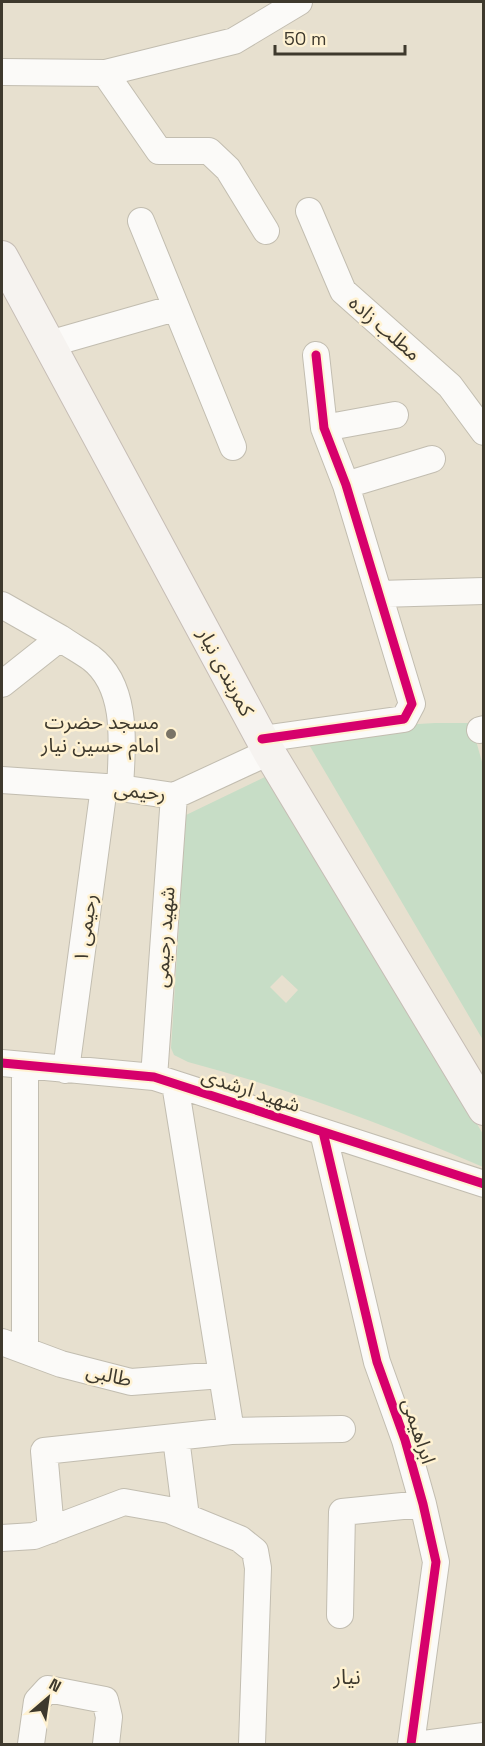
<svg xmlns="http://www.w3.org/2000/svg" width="485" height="1746" font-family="'Space Grotesk','Noto Sans Arabic',sans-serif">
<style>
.green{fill:#c7ddc6;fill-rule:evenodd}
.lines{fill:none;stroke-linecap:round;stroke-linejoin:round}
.minor-casing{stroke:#c2bdb0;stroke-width:28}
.major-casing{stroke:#c6bdb5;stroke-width:34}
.minor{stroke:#fbfaf8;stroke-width:26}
.major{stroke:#f6f3f0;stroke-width:32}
.cycleway-casing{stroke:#fff2d2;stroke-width:13}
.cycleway{stroke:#d6006c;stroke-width:9}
.poi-dot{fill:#797366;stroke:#fff2d2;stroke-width:2}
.labels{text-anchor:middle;stroke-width:5;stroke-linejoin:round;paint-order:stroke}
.street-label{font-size:20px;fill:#3e392d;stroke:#fff2d2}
.poi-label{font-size:20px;fill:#3e392d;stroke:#fff2d2;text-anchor:end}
.neighbourhood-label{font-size:21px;fill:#3e392d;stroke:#fff2d2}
</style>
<rect width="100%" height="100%" fill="#e7e0cf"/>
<path class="green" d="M 435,723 L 471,723 L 484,769 L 483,1040 L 301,731 Z
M 267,776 L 483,1134 L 483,1167 C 387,1125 290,1089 188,1062 L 174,1055 L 171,1048 L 186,815 ZM 282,975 L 298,990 L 286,1003 L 270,987 Z"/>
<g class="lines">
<defs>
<path id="minor" d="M 2,72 L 105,73 L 234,41 L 299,2
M 105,73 L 159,151 L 209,151 L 228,169 L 266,231
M 309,211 L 343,291 L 450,386 L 484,432
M 141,221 L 233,447
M 49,344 L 175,308
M 324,428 L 395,415
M 346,485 L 432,459
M 379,594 L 484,591
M 2,605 L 60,638 L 2,684
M 60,638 C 70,645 81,651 91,658 C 129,687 122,746 120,788
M 480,730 L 484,729
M 262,739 L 404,719 L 412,704 L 346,485 L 324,428 L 316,355
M 2,780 L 120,788 L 174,796 L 269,752
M 2,1063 L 154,1077 L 484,1184
M 25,1066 L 25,1350
M 66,1070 L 104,787
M 154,1077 L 174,796
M 175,1084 L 231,1431 L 342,1429
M 323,1132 L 377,1362 L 405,1440 L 423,1504 L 436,1562 L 411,1744
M 2,1342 L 61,1364 L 131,1382 L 222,1375
M 176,1438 L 186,1517
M 51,1530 L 44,1451 L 231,1431
M 2,1538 L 34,1536 L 124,1502 L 169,1510 L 240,1539 L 255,1551 L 258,1568 L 252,1744
M 340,1615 L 342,1512 L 423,1504
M 31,1744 L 37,1701 L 48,1689 L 105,1700 L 109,1717 L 106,1744
M 424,1744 L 484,1736"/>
<path id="major" d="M 2,257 L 269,752 L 484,1109"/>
</defs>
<use href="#minor" class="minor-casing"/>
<use href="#major" class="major-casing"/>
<use href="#minor" class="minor"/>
<use href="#major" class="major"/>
<defs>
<path id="cycleway" d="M 262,739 L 404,719 L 412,704 L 346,485 L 324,428 L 316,355
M 2,1063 L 154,1077 L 484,1184
M 323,1132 L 377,1362 L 405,1440 L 423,1504 L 436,1562 L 411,1744"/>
</defs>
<use href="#cycleway" class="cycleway-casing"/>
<use href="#cycleway" class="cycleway"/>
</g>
<circle class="poi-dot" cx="171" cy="734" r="6"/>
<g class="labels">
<g class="street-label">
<text transform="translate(385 328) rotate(41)" y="7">مطلب زاده</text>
<text transform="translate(226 672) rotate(62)" y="7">کمربندی نیار</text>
<text transform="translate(140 791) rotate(6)" y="7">رحیمی</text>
<text transform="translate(85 928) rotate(-82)" y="7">رحیمی ۱</text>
<text transform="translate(164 937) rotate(-86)" y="7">شهید رحیمی</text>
<text transform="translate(251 1090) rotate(18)" y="7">شهید ارشدی</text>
<text transform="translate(109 1375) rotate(12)" y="7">طالبی</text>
<text transform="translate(419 1431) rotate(72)" y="7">ابراهیمی</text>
</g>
<g class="poi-label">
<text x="159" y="729">مسجد حضرت<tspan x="159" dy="23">امام حسین نیار</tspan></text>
</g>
<g class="neighbourhood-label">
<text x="347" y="1684">نیار</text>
</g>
</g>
<rect width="485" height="1746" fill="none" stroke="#3e392d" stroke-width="6"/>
<g transform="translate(48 1698) rotate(29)" stroke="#fff2d2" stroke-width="4.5" paint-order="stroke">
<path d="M0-4.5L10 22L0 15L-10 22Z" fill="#3e392d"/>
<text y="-9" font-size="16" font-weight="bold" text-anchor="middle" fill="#3e392d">N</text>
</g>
<path d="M275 45v9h130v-9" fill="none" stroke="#3e392d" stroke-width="3"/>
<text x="284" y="45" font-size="18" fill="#3e392d" stroke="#fff2d2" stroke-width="4.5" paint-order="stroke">50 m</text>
</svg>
